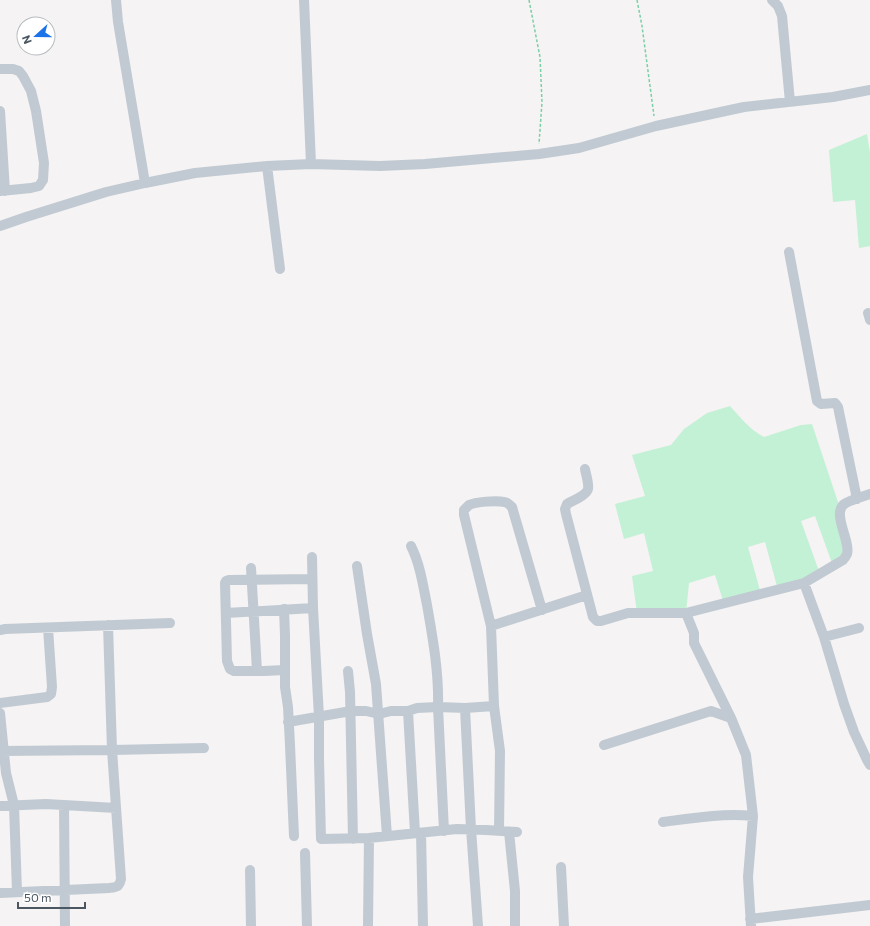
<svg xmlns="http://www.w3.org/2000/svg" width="870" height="926" font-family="Commissioner,sans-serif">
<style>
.green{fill:#c3f1d5}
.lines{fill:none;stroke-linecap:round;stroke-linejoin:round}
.path{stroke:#7ad0a6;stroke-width:1.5;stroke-dasharray:3 2;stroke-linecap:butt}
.minor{stroke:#c1cad2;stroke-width:10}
</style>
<rect width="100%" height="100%" fill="#f5f3f3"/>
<path class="green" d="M 867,134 L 870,153 L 870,246 L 859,248 L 855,200 L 833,202 L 829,150 Z
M 730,406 C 740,417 750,430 764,437 L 801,425 L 812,424 L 840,508 L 847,548 L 833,566 L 815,516 L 801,521 L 820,574 L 778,590 L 765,542 L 748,547 L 761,594 L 724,604 L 715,575 L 689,583 L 686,613 L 637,613 L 632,576 L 653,571 L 644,533 L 624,539 L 615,504 L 645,496 L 632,455 L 671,445 L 684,429 L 707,413 Z"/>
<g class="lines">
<path class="path" d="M 529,0 L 540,57 L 542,102 L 539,144
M 637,0 L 642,26 L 654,116"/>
<path class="minor" d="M 116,0 L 118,22 L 145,183
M 304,0 L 311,164
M 772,0 L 778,6 L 782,16 L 790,102
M 0,69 L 13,69 L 19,71 L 23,76 L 31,91 L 36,111 L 44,163 L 43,180 L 39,186 L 31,188 L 0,191
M 0,111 L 5,191
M 267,166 L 280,269
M 0,226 L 26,217 L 106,192 L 145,183 L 195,173 L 267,166 L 311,164 L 380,166 L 425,164 L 539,154 L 579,148 L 656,126 L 744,107 L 833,97 L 870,90
M 789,252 L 817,401 L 821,404 L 835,403 L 838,407 L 857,499
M 868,313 L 870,320
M 585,469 C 586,475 589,483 588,489 C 587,495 572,501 567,504 L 565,509 L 566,514 L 593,617 L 597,621 L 601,621 L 628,613 L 686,613 L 804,583 L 843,560 C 845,558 846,556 847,554 C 851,541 830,511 846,503 C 853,499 862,497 870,494
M 411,546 C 420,564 423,585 427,605 C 433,639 439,673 438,707 L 444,831
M 312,557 L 313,608 L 319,717 L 319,759 L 321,839 L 369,838 L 457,829 L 486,830 L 517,832
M 357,566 L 367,634 L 376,684 L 387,836
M 251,568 L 257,671
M 804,583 L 824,637 L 844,704 L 854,732 L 867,760 L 870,765
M 284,609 L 285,635 L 285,687 L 288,707 L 290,745 L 294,836
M 226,613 L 313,608
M 686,613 L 694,633 L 694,643 L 731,718 L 746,755 L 753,816 L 748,877 L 751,926
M 491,626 L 587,595
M 0,630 L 5,629 L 170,623
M 824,637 L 859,628
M 285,670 L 264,671 L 234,671 L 230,669 L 227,661 L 225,583 L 226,581 L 229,580 L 312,579
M 348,671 L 350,692 L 353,839
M 0,703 L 47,697 L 51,694 L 52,687 L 48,628
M 465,708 L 471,829 L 478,926
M 408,711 L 415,833
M 0,713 L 6,773 L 14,805 L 17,892
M 288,722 L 351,711 L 366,711 L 379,714 L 391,711 L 408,711 L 417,708 L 438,707 L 465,708 L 494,706
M 604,745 L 711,711 L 731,718
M 0,751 L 112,750 L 204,748
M 64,805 L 65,926
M 0,806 L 46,804 L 116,808
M 663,822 C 693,818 723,813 753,816
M 499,831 L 500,751 L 494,706 L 491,626 L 464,515 L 464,510 C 465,509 468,506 469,505 C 475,502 497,500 504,502 C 508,502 509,505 512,507 L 542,610
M 509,832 L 515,891 L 515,926
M 421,833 L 423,926
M 305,853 L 307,926
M 561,867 L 564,926
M 250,870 L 251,926
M 0,893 L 109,888 C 117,887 119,887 121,879 L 112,750 L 108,625
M 750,919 L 870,905
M 368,926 L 369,838"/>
</g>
<g transform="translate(36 36) rotate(249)"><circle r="19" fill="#ffffff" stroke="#b7bbc0"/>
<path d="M0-3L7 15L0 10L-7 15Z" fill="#1a73e8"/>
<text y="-6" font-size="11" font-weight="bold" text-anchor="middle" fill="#4a5661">N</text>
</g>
<path d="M18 902v6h67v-6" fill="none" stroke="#4a5661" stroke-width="2"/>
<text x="24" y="902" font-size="12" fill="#4a5661" stroke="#ffffff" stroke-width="3" paint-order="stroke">50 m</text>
</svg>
